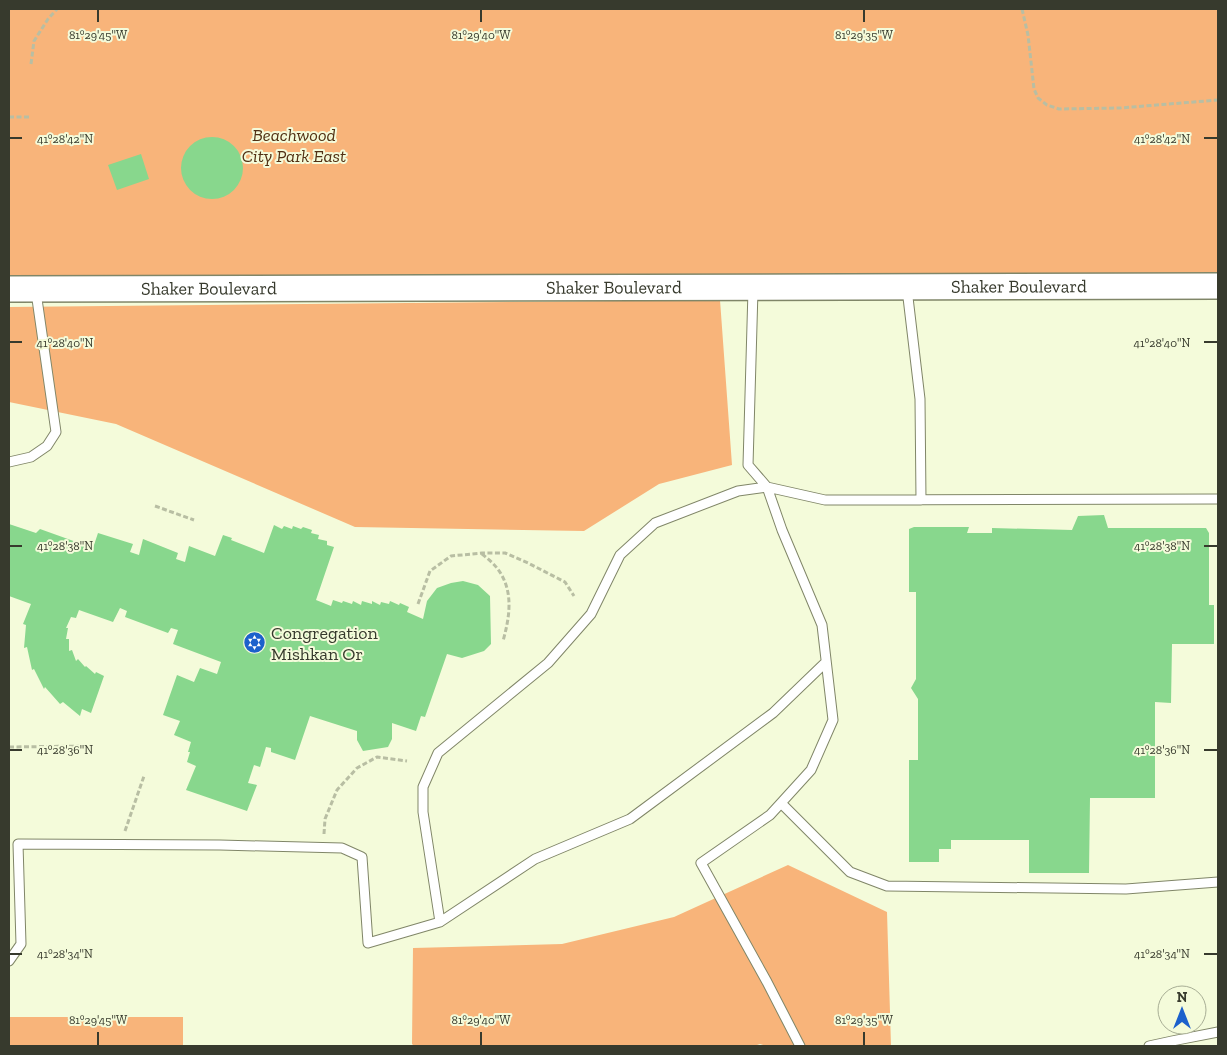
<svg xmlns="http://www.w3.org/2000/svg" width="1227" height="1055" font-family="'Zilla Slab',serif">
<style>
.green{fill:#f8b47a}
.building{fill:#88d78d}
.lines{fill:none;stroke-linecap:round;stroke-linejoin:round}
.lane-casing{stroke:#808668;stroke-width:11}
.secondary-casing{stroke:#808668;stroke-width:28}
.path{stroke:#b8bea3;stroke-width:3;stroke-dasharray:5 2.5;stroke-linecap:butt}
.lane{stroke:#fff;stroke-width:9}
.secondary{stroke:#fff;stroke-width:25}
.ticks{fill:none;stroke:#373a2d;stroke-width:2}
.labels{text-anchor:middle;stroke-width:4;stroke-linejoin:round;paint-order:stroke}
.park-label{font-size:18px;font-style:italic;fill:#513013;stroke:#f4fbda}
.street-label{font-size:18px;fill:#373a2d;stroke:#f4fbda}
.poi-label{font-size:18px;fill:#373a2d;stroke:#f4fbda;text-anchor:start}
.ticks-label{font-size:12px;text-anchor:middle;fill:#373a2d;stroke:#f4fbda;stroke-width:4;stroke-linejoin:round;paint-order:stroke}
</style>
<rect width="100%" height="100%" fill="#f4fbda"/>
<path class="green" d="M 9,9 L 1218,9 L 1218,278 L 9,282 Z
M 720,300 L 732,465 L 659,484 L 584,531 L 355,527 L 116,424 L 9,402 L 9,307 Z
M 788,865 L 887,912 L 891,1046 L 766,1046 L 760,1044 L 754,1046 L 414,1046 L 412,1044 L 413,948 L 562,944 L 674,917 Z
M 9,1017 L 183,1017 L 183,1046 L 9,1046 Z"/>
<path class="building" d="M181 168a31 31 0 1 1 62 0a31 31 0 1 1-62 0Z
M 141,154 L 149,179 L 117,190 L 108,165 Z
M 1104,515 L 1108,528 L 1206,528 L 1209,533 L 1209,605 L 1214,605 L 1214,644 L 1172,644 L 1171,703 L 1155,702 L 1155,798 L 1090,798 L 1089,873 L 1029,873 L 1029,840 L 951,840 L 951,849 L 939,849 L 939,862 L 909,862 L 909,760 L 918,760 L 918,699 L 911,688 L 916,679 L 916,592 L 909,592 L 909,529 L 914,527 L 969,527 L 967,533 L 992,533 L 992,528 L 1072,530 L 1078,516 Z
M 9,524 L 36,533 L 40,529 L 93,548 L 98,533 L 133,544 L 130,552 L 139,555 L 143,539 L 178,553 L 176,559 L 185,562 L 189,546 L 215,556 L 223,535 L 232,538 L 231,540 L 264,553 L 274,525 L 282,529 L 284,526 L 292,529 L 293,526 L 301,529 L 303,527 L 312,530 L 311,533 L 319,535 L 318,539 L 327,541 L 327,545 L 334,547 L 316,600 L 331,606 L 333,600 L 342,603 L 343,601 L 352,604 L 353,601 L 361,605 L 362,601 L 372,604 L 372,601 L 380,605 L 381,602 L 389,604 L 390,601 L 399,605 L 400,603 L 409,607 L 407,612 L 423,619 L 427,601 L 437,588 L 451,583 L 463,581 L 478,585 L 490,596 L 491,644 L 484,651 L 462,658 L 447,654 L 425,717 L 421,716 L 416,731 L 392,723 L 392,739 L 388,747 L 363,751 L 357,740 L 357,731 L 310,716 L 295,760 L 271,752 L 271,748 L 266,747 L 260,767 L 254,765 L 248,783 L 257,785 L 247,811 L 186,790 L 196,766 L 187,762 L 190,752 L 188,752 L 191,742 L 174,735 L 180,721 L 163,715 L 177,675 L 194,682 L 200,668 L 217,674 L 221,662 L 173,644 L 178,630 L 171,628 L 168,633 L 125,617 L 127,611 L 120,608 L 113,622 L 79,610 L 76,618 L 71,617 L 66,628 L 68,628 L 66,639 L 69,639 L 69,651 L 72,650 L 76,661 L 78,659 L 85,667 L 86,666 L 95,674 L 96,672 L 104,676 L 91,713 L 82,709 L 80,716 L 63,702 L 60,704 L 45,687 L 44,689 L 34,669 L 32,670 L 27,647 L 24,648 L 26,625 L 23,624 L 31,604 L 9,596 Z"/>
<g class="lines">
<defs>
<path id="lane" d="M 907,289 L 920,399 L 921,500
M 753,290 L 748,465 L 767,487 L 825,500 L 1218,499
M 9,462 L 31,457 L 47,446 L 56,432 L 36,292
M 781,803 L 850,872 L 887,886 L 1126,889 L 1218,882
M 440,922 L 423,812 L 423,787 L 438,753 L 548,663 L 591,614 L 620,555 L 655,523 L 738,491 L 767,487 L 782,530 L 822,625 L 833,720 L 811,770 L 781,803 L 770,815 L 701,863 L 767,982 L 800,1046
M 9,961 L 21,944 L 18,844 L 220,845 L 342,848 L 362,857 L 368,943 L 440,922 L 535,859 L 630,819 L 773,713 L 826,662
M 1149,1046 L 1172,1041 L 1218,1032"/>
<g id="secondary">
<path id="s1" d="M 9,289 L 1218,286"/>
</g>
</defs>
<use href="#lane" class="lane-casing"/>
<use href="#secondary" class="secondary-casing"/>
<path class="path" d="M 1022,9 L 1028,35 L 1034,89 L 1038,98 L 1047,105 L 1059,109 L 1120,108 L 1218,100
M 31,64 L 34,41 L 48,19 L 57,9
M 9,117 L 31,117
M 155,506 L 194,520
M 482,554 C 487,558 493,563 497,568 C 514,590 510,616 503,641
M 418,604 L 430,571 L 451,556 L 482,553 L 505,553 L 528,563 L 565,582 L 574,596
M 9,747 L 85,746
M 125,831 L 144,776
M 324,834 L 325,819 L 337,790 L 357,768 L 377,757 L 407,761"/>
<use href="#lane" class="lane"/>
<use href="#secondary" class="secondary"/>
</g>
<path class="ticks" d="M 98,10 L 98,22M 481,10 L 481,22M 864,10 L 864,22M 10,138 L 22,138M 1204,138 L 1217,138M 10,342 L 22,342M 1204,342 L 1217,342M 10,546 L 22,546M 1204,546 L 1217,546M 10,750 L 22,750M 1204,750 L 1217,750M 10,954 L 22,954M 1204,954 L 1217,954M 98,1032 L 98,1045M 481,1032 L 481,1045M 864,1032 L 864,1045"/>
<defs>
<symbol id="synagogue-disc" viewBox="-11 -11 22 22"><circle r="9.5" fill="#1c61cc" stroke="#f4fbda"/><path d="M0-6.5L5.6 3.2H-5.6ZM0 6.5L5.6-3.2H-5.6Z" fill="#fff"/></symbol>
</defs>
<g fill-rule="evenodd">
<use href="#synagogue-disc" x="242" y="630" width="25" height="25"/>
</g>
<g class="labels">
<g class="park-label">
<text x="294" y="141">Beachwood<tspan x="294" dy="21">City Park East</tspan></text>
</g>
<g class="street-label">
<text dy="6" stroke="none"><textPath href="#s1" startOffset="1010">Shaker Boulevard</textPath></text>
<text dy="6" stroke="none"><textPath href="#s1" startOffset="605">Shaker Boulevard</textPath></text>
<text dy="6" stroke="none"><textPath href="#s1" startOffset="200">Shaker Boulevard</textPath></text>
</g>
<g class="poi-label">
<text x="271" y="639">Congregation<tspan x="271" dy="21">Mishkan Or</tspan></text>
</g>
</g>
<g class="ticks-label">
<text x="98" y="39">81°29'45"W</text>
<text x="481" y="39">81°29'40"W</text>
<text x="864" y="39">81°29'35"W</text>
<text x="65" y="143">41°28'42"N</text>
<text x="1162" y="143">41°28'42"N</text>
<text x="65" y="347">41°28'40"N</text>
<text x="1162" y="347">41°28'40"N</text>
<text x="65" y="550">41°28'38"N</text>
<text x="1162" y="550">41°28'38"N</text>
<text x="65" y="754">41°28'36"N</text>
<text x="1162" y="754">41°28'36"N</text>
<text x="65" y="958">41°28'34"N</text>
<text x="1162" y="958">41°28'34"N</text>
<text x="98" y="1024">81°29'45"W</text>
<text x="481" y="1024">81°29'40"W</text>
<text x="864" y="1024">81°29'35"W</text>
</g>
<rect width="1227" height="1055" fill="none" stroke="#373a2d" stroke-width="20"/>
<g transform="translate(1182 1010)"><circle r="24" fill="#f4fbda" stroke="#a8ae95"/>
<path d="M0-4L9 19L0 12L-9 19Z" fill="#1c61cc"/>
<text y="-8" font-size="14" font-weight="bold" text-anchor="middle" fill="#373a2d">N</text>
</g>
</svg>
